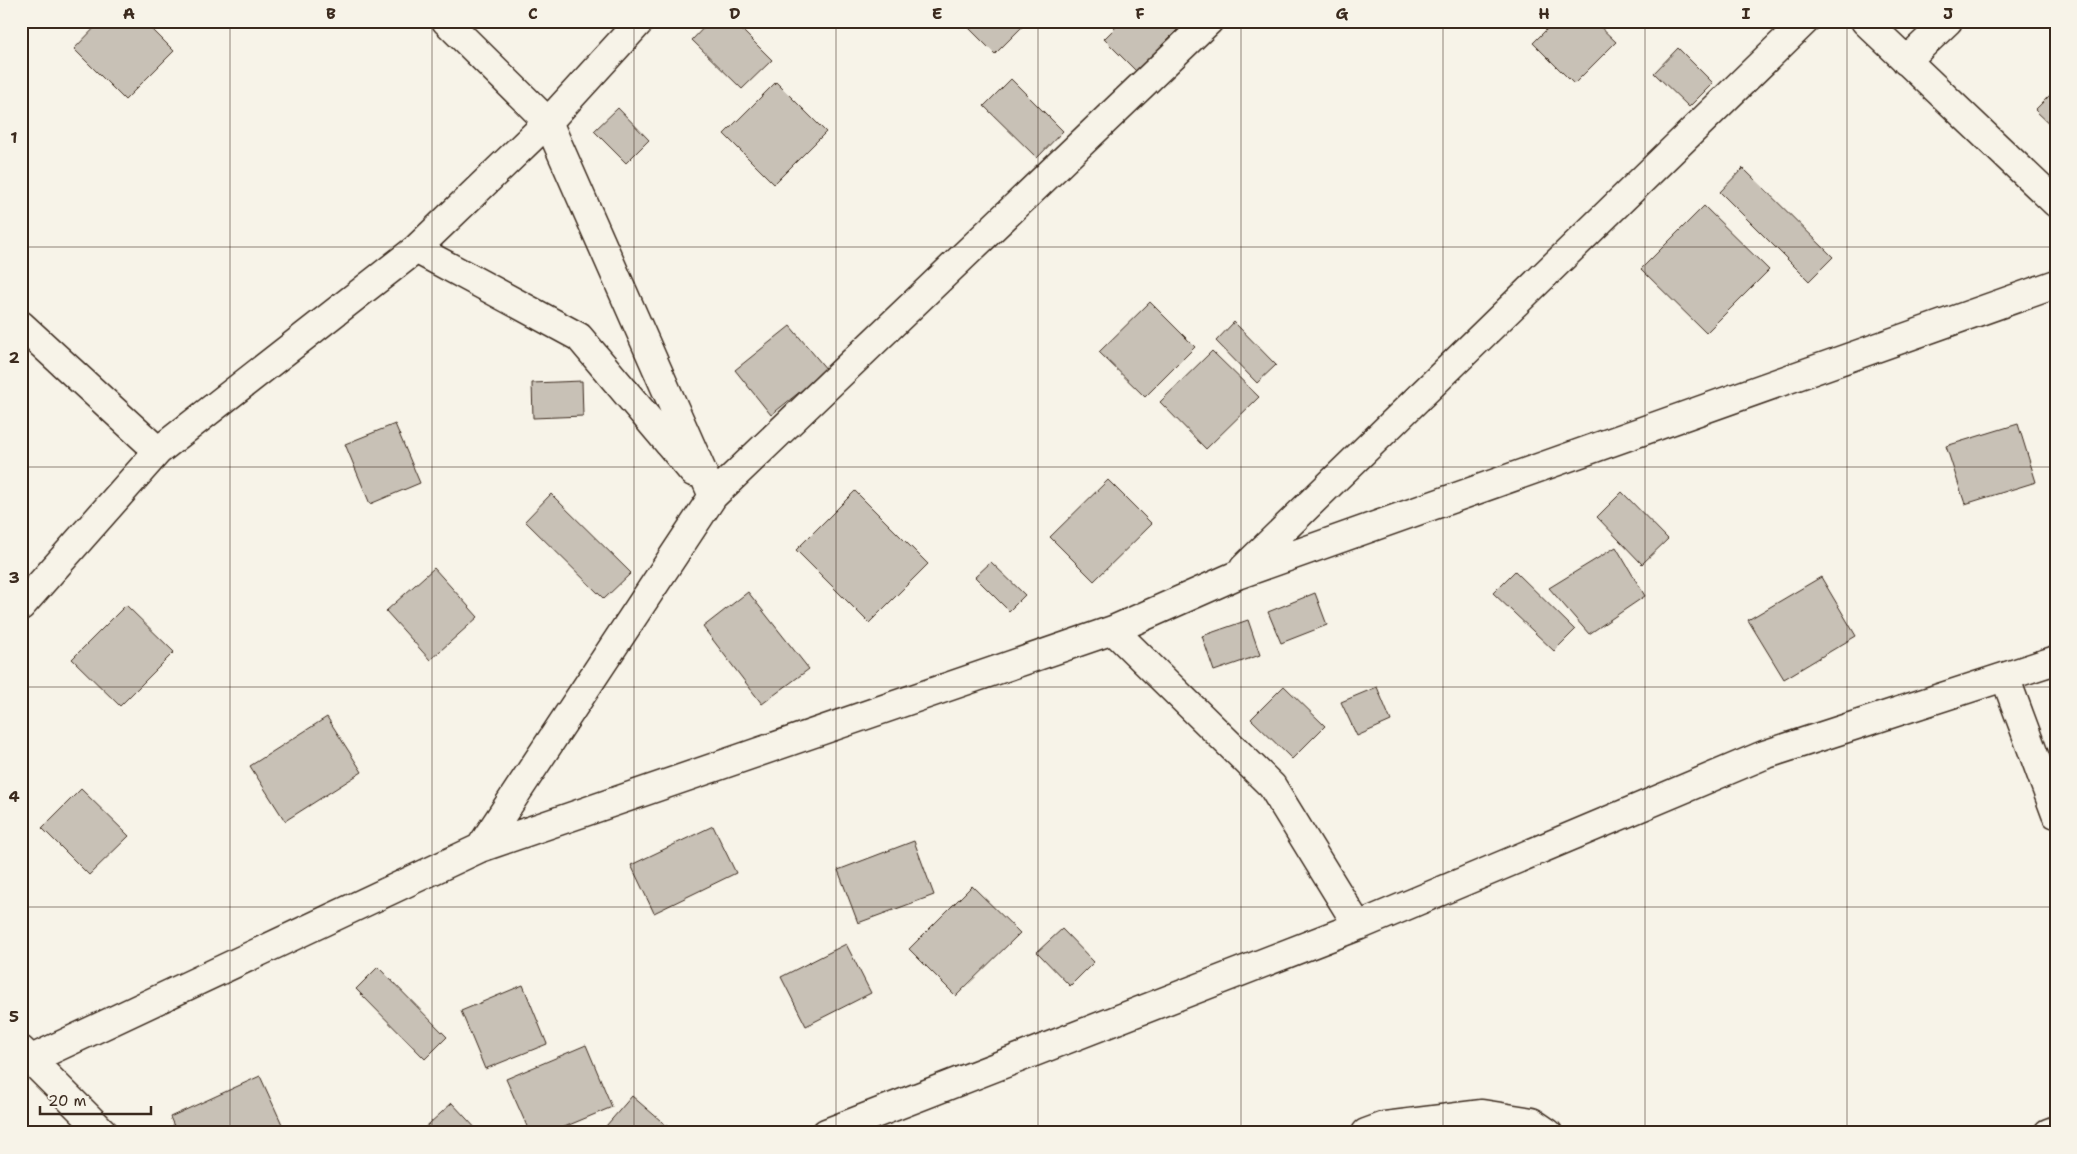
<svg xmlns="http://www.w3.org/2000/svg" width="2077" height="1154" font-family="'Shantell Sans',sans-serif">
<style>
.building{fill:#c8c1b6;stroke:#3b2a1e}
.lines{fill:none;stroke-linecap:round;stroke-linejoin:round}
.minor-casing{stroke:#3b2a1e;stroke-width:31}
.major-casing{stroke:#3b2a1e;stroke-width:31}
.minor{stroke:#f7f3e8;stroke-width:28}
.major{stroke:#f7f3e8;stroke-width:28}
.grid{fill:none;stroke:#3b2a1e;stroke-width:1;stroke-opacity:0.55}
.neatline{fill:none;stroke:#3b2a1e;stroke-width:2}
.grid-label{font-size:16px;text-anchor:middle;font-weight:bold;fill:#3b2a1e}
</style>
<rect width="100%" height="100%" fill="#f7f3e8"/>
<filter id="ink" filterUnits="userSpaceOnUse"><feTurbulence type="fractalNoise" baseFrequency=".02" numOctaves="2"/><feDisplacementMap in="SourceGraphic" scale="10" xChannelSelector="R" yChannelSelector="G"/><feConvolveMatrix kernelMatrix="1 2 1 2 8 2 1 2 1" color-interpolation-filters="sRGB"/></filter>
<g filter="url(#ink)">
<path class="building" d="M 101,21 L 144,21 L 174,51 L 125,100 L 74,49 Z
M 710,21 L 733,21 L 772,60 L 742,89 L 692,40 Z
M 962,21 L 1028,21 L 995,54 Z
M 1122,21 L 1184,21 L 1185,22 L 1136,71 L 1104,39 Z
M 1555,21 L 1594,21 L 1616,42 L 1574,84 L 1533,43 Z
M 1678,48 L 1713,83 L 1689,107 L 1654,73 Z
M 1011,79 L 1063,131 L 1037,158 L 984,106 Z
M 776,82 L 826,132 L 774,184 L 724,134 Z
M 2056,89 L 2056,130 L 2035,110 Z
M 618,108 L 649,140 L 626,163 L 594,131 Z
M 1743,168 L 1833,257 L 1809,281 L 1720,192 Z
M 1704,206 L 1769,270 L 1706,333 L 1641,269 Z
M 1150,302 L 1195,347 L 1145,397 L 1099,352 Z
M 1234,322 L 1276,365 L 1257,383 L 1216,341 Z
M 790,326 L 827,370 L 771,415 L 735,370 Z
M 1212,351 L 1259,397 L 1206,449 L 1160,402 Z
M 582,381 L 583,416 L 533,418 L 532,383 Z
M 395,424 L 420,483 L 370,504 L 345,444 Z
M 2018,424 L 2036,482 L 1965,504 L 1946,446 Z
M 1108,480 L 1152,524 L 1094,581 L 1050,537 Z
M 855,491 L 928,564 L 869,623 L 796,550 Z
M 1622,492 L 1668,539 L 1642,564 L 1597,517 Z
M 551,494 L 631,573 L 604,599 L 525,521 Z
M 1616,547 L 1645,596 L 1589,634 L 1549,588 Z
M 991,562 L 1025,595 L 1009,611 L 975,577 Z
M 434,568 L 478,617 L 430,660 L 386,611 Z
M 1515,571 L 1575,630 L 1554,651 L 1493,593 Z
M 1821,577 L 1856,636 L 1784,679 L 1748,620 Z
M 748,592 L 809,669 L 762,704 L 703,627 Z
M 1315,593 L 1327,625 L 1281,643 L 1268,612 Z
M 126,605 L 174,652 L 120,706 L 72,659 Z
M 1248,620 L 1260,655 L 1214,671 L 1202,636 Z
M 1284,686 L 1325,726 L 1292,759 L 1251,719 Z
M 1377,687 L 1391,721 L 1357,736 L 1341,702 Z
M 327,717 L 362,772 L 285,821 L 250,766 Z
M 81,789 L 129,836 L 89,875 L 42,828 Z
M 713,826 L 736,873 L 654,913 L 631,865 Z
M 914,841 L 934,895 L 858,923 L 838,870 Z
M 972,886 L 1020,933 L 956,996 L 909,949 Z
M 1062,929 L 1094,962 L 1070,986 L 1037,952 Z
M 846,944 L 871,993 L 806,1026 L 781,977 Z
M 378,967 L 447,1037 L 425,1059 L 356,989 Z
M 523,985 L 547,1044 L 485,1069 L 461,1011 Z
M 586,1045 L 612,1107 L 550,1133 L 530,1133 L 506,1079 Z
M 260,1076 L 286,1133 L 177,1133 L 170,1117 Z
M 632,1096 L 675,1133 L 613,1133 L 606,1126 Z
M 452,1103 L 480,1133 L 419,1133 Z"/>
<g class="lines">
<defs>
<path id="minor" d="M 446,21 L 548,122 L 713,496
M 1865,21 L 2056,203
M 1906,61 L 1948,21
M 416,249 L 579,337 L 693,472
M 21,325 L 158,451
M 1244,568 L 1805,21
M 21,606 L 158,451 L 416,249 L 548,122 L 640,21
M 1113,630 L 1272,786 L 1358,926
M 2005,677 L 2056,814
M 480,848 L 713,496 L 1209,21
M 21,1050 L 104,1133
M 21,1064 L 480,848 L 1113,630 L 1237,575 L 2056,284
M 826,1133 L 1358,926 L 1764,755 L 2056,660
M 1366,1133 L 1385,1126 L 1482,1114 L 1532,1122 L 1548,1133"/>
<path id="major" d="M 2048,1133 L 2056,1130"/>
</defs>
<use href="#minor" class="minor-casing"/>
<use href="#major" class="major-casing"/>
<use href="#minor" class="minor"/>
<use href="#major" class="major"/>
</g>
</g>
<path class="grid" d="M 230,21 L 230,1133M 432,21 L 432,1133M 634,21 L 634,1133M 836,21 L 836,1133M 1038,21 L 1038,1133M 1241,21 L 1241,1133M 1443,21 L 1443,1133M 1645,21 L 1645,1133M 1847,21 L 1847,1133M 21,247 L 2056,247M 21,467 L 2056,467M 21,687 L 2056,687M 21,907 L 2056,907"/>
<rect width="2077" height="1154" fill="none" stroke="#f7f3e8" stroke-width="55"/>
<path d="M40 1106v8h111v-8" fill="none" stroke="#3b2a1e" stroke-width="2.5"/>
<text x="48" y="1106" font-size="15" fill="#3b2a1e" stroke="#f7f3e8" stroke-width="4" paint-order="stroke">20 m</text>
<rect x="28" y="28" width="2022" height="1098" class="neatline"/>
<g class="grid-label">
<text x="129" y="19">A</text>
<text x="331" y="19">B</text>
<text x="533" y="19">C</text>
<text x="735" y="19">D</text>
<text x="937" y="19">E</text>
<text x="1140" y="19">F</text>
<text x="1342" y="19">G</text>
<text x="1544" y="19">H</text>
<text x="1746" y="19">I</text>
<text x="1948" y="19">J</text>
<text x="14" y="143">1</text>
<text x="14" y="363">2</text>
<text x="14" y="583">3</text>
<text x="14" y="802">4</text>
<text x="14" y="1022">5</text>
</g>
</svg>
